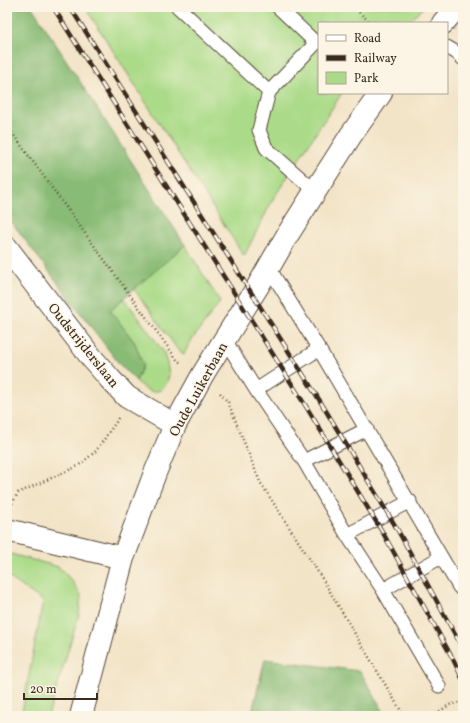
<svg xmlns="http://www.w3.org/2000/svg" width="470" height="723" font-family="Vollkorn,serif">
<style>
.green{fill:#abdb89;stroke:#738254}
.forest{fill:#88bb75;stroke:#62724a}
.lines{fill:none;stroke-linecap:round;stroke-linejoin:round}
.service-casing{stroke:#564637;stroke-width:15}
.minor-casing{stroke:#564637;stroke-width:24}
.path{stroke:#564637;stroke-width:2.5;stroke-dasharray:1 3;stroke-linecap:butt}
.service{stroke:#fff;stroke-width:13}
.minor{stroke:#fff;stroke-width:22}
.rail-casing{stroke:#3b2a1e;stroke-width:4.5}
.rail{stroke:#fcf5e5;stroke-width:3;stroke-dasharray:9;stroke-linecap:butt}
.labels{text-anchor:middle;stroke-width:3;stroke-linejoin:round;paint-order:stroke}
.street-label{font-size:14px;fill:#3b2a1e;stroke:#fcf5e5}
</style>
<rect width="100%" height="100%" fill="#fcf5e5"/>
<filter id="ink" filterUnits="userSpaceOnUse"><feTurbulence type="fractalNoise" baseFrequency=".025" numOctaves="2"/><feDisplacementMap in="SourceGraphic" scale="8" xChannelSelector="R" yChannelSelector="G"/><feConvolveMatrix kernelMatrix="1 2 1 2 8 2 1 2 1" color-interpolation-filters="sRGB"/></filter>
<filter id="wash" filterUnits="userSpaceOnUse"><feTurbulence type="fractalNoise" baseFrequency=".012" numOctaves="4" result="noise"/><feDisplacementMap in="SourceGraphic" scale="16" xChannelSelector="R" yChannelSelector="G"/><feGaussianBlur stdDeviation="0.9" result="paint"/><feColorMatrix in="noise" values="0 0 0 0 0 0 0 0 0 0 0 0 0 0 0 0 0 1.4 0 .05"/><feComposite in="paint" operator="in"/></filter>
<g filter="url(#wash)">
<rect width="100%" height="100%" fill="#f2e4c7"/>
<path class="green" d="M 85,7 L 424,7 L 407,23 L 319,23 L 319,93 L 342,93 L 273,199 L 244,256 Z
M 185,245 L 220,302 L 189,344 L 184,354 L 178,350 L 134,289 Z
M 124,298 L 163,351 L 167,363 L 169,375 L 167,383 L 161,390 L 153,392 L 145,389 L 136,381 L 143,365 L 135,343 L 110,310 Z
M 7,553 L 59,567 L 72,581 L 81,595 L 79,615 L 48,716 L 21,716 L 43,601 L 7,576 Z"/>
<path class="forest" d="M 7,7 L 32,7 L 185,245 L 110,310 L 135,343 L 143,365 L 136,381 L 121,366 L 82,315 L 7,216 Z
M 265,659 L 360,671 L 386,716 L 251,716 Z"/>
</g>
<g filter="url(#ink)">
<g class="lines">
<defs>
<path id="service" d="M 178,7 L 269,92
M 278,7 L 316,43 L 269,92 L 259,130 L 266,148 L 315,191
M 447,47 L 457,53 L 463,59
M 269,268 L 319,349 L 459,587 L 463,591
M 225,340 L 256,390 L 304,461 L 347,535 L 383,590 L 439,686
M 256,390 L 319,349
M 304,461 L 367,429
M 347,535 L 410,501
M 383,590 L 441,557"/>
<path id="minor" d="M 443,23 L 457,7
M 7,248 L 91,357 L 110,379 L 127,397 L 175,425
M 7,530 L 123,558
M 81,716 L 123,558 L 155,473 L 175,425 L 203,374 L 258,286 L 288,234 L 351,135 L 381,93"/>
</defs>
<use href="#service" class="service-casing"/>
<use href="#minor" class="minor-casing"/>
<path class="path" d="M 353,7 L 371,23
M 7,126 L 178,361 L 182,363
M 220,393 L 228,402 L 260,482 L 320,575 L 404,716
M 10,507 L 18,493 L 78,466 L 96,451 L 116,422 L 118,418
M 433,716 L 449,705 L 463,701"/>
<use href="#service" class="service"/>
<use href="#minor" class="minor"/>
<defs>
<path id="rail" d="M 53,7 L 307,408 L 383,533 L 453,659 L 463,680
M 70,7 L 320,401 L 396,527 L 463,649"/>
</defs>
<use href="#rail" class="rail-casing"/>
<use href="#rail" class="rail"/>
</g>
</g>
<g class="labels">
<g class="street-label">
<text transform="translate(84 345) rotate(51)" y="5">Oudstrijderslaan</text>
<text transform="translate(198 389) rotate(-61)" y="5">Oude Luikerbaan</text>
</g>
</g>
<rect width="470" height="723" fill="none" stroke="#fcf5e5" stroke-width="24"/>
<rect x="318" y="22" width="130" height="72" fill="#fcf5e5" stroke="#afa495"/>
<rect x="326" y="35" width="20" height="6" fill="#ffffff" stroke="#afa495"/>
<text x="354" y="42" font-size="12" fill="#3b2a1e">Road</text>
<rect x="326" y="55" width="20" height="6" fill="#3b2a1e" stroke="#afa495"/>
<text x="354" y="62" font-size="12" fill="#3b2a1e">Railway</text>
<rect x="326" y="72" width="20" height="12" fill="#abdb89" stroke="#afa495"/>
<text x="354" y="82" font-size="12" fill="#3b2a1e">Park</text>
<path d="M24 693v6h73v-6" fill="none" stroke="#3b2a1e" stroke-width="2"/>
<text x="30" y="693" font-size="12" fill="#3b2a1e" stroke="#fcf5e5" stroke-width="3" paint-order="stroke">20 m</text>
</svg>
